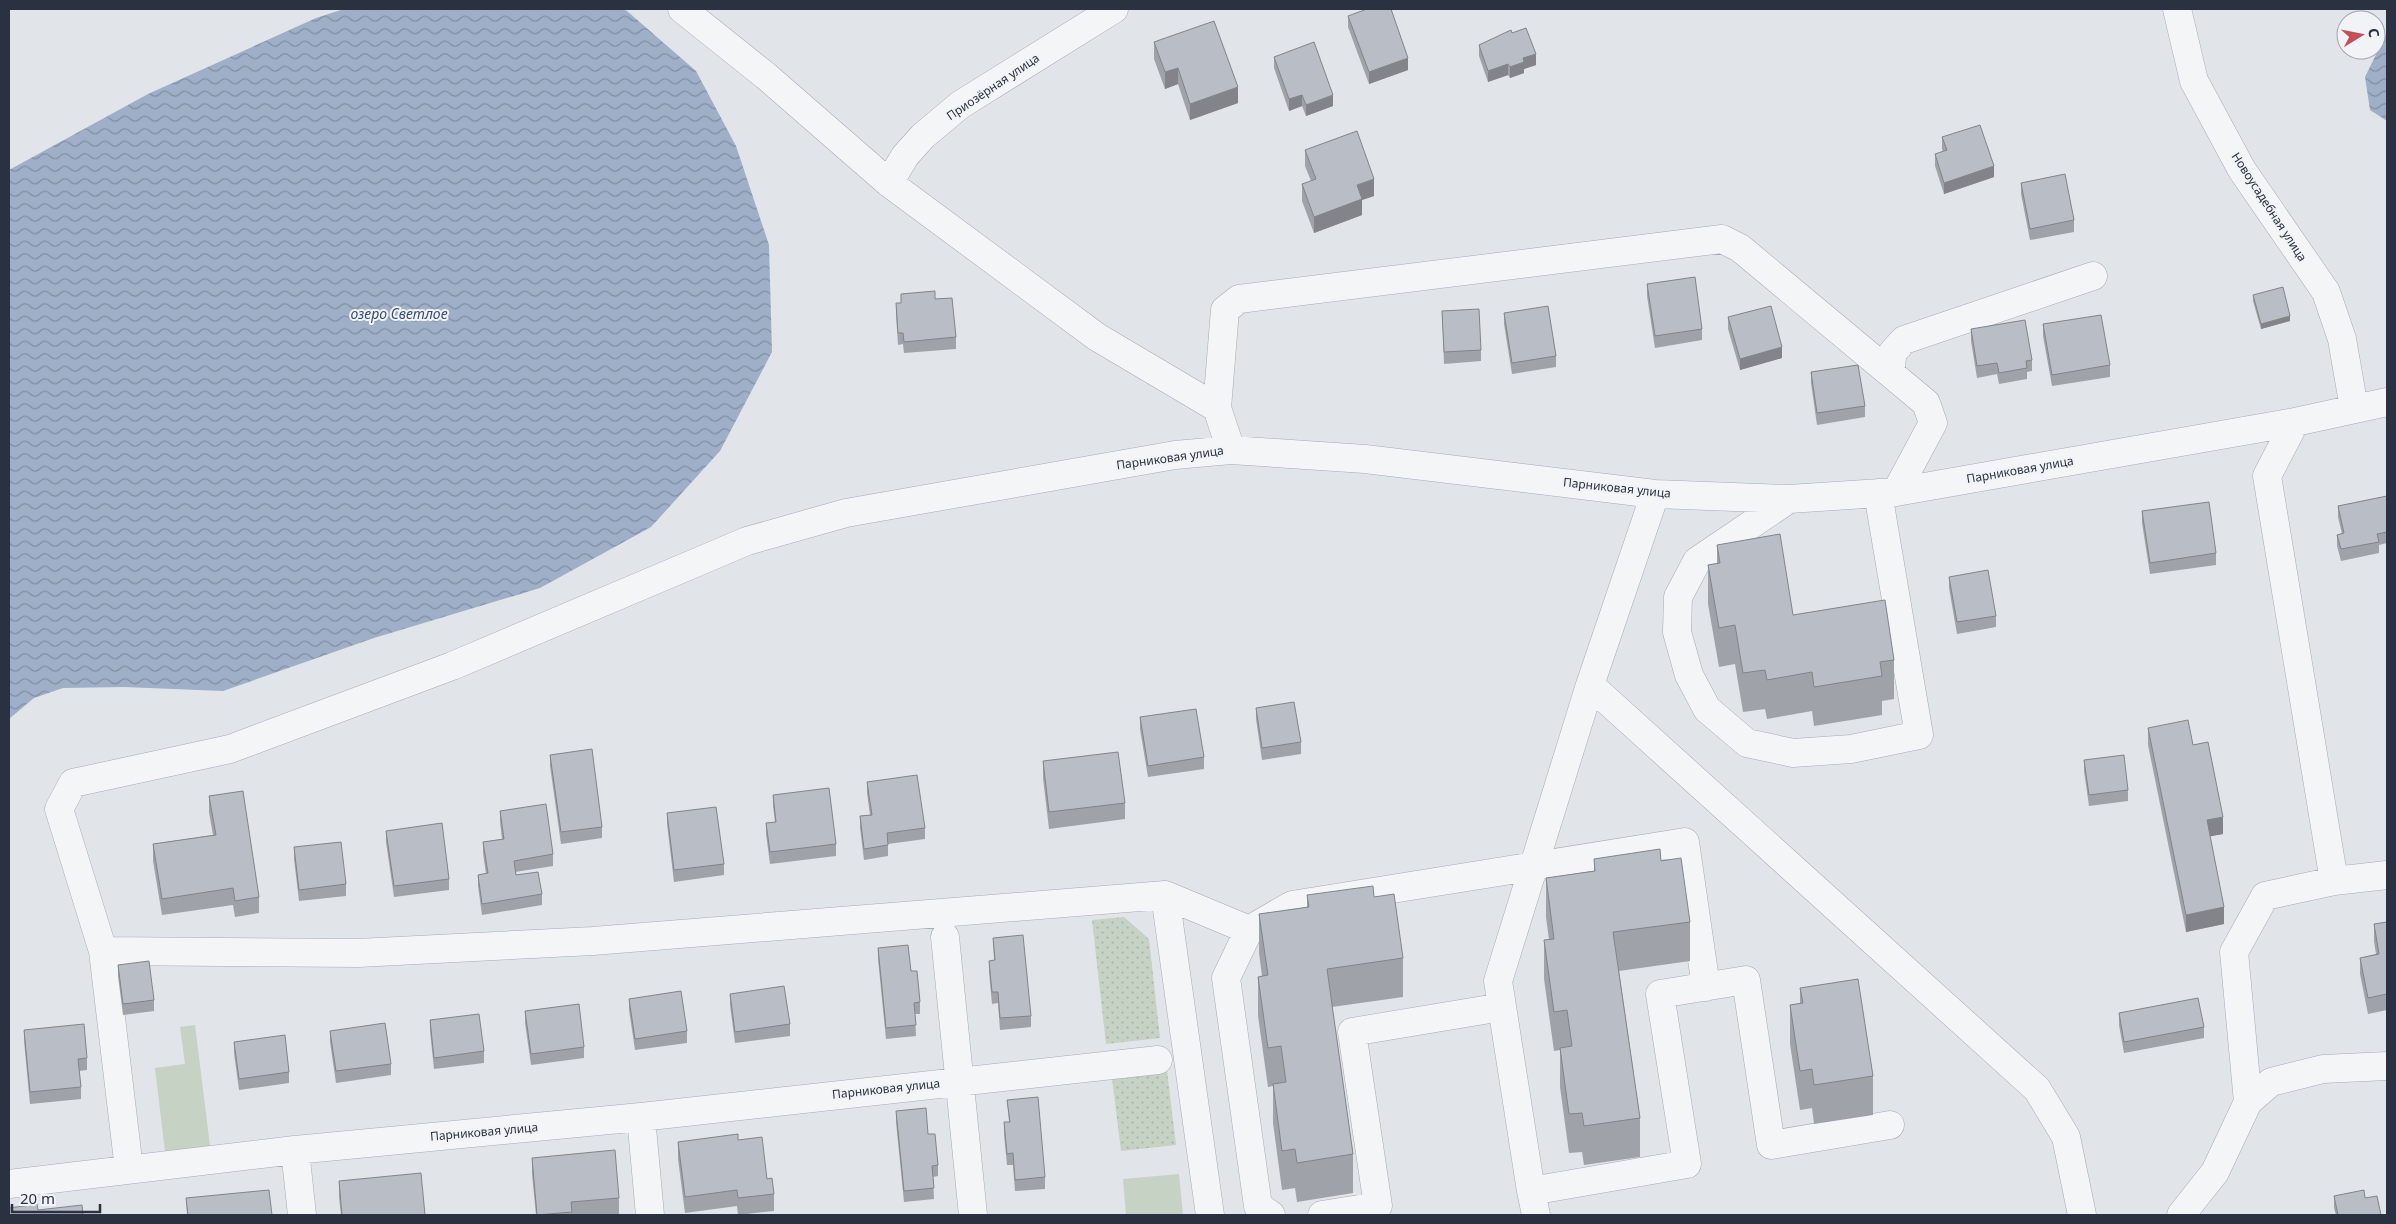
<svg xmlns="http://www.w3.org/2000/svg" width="2396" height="1224" font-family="'Noto Sans',sans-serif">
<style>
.green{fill:#c6d2c3}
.park{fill:url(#park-dots)}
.water{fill:url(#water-waves)}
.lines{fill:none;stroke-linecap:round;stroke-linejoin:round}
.minor-casing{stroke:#a6abb3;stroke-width:29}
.minor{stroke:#f4f5f7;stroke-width:28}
.wall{fill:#9fa3a9}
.shaded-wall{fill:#82848a}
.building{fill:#b9bdc5;stroke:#82848a}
.labels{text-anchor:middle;stroke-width:4;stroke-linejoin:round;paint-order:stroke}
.street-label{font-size:12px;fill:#2a3140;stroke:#f1f3f6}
.water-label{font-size:14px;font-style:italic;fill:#374d71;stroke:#f1f3f6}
</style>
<defs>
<pattern id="park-dots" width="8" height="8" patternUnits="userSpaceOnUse" patternTransform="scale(1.25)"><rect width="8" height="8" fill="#c6d2c3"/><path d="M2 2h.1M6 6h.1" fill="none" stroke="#aab5a9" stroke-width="1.8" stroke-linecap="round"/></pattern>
<pattern id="water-waves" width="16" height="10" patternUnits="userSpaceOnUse" patternTransform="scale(1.25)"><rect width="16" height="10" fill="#9eafc7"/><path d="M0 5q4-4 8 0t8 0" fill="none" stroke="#818fa3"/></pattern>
</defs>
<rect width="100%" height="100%" fill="#e1e4e9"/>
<path class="green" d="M 195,1025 L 210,1146 L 165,1152 L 155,1068 L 185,1064 L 180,1027 Z
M 1179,1174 L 1183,1215 L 1126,1215 L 1123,1179 Z"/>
<path class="park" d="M 1124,917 L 1149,939 L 1160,1038 L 1106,1044 L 1092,920 Z
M 1167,1071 L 1176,1145 L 1121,1151 L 1112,1078 Z"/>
<path class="water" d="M 344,9 L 623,9 L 627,11 L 696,71 L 736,146 L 769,245 L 772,352 L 720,451 L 651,527 L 540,588 L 374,638 L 223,691 L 124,687 L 63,688 L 34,698 L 9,719 L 9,170 L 148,94 L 316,18 Z
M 2387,32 L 2387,121 L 2370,110 L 2365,77 Z"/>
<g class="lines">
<defs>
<path id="minor" d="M 682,9 L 766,76 L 889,183 L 1097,337 L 1217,408 L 1231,450
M 2177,9 L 2194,81 L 2242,170 L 2326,292 L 2342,339 L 2354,408
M 889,183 L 905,156 L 923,136 L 960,105 L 1114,9
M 1890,371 L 1893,352 L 1904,340 L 2093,276
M 1217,408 L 1225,310 L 1239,299 L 1722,239 L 1740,248 L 1926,403 L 1933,423 L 1896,492
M 2295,422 L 2267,476 L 2334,881
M 1655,494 L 1590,685 L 2037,1089 L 2066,1137 L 2082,1215
M 1789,499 L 1697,561 L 1678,597 L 1677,632 L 1689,675 L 1707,709 L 1747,743 L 1793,753 L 1851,749 L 1919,735 L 1878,493
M 1590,685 L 1498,981 L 1531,1191 L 1687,1164 L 1660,994 L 1746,980 L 1771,1145 L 1890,1125
M 1165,895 L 1210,1215
M 945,937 L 973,1215
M 103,951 L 358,953 L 593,941 L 1165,895 L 1249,930
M 2248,1102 L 2234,952 L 2265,896 L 2334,881 L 2387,875
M 641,1117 L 650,1215
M 295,1150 L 302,1215
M 129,1169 L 103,951 L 59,809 L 73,783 L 230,749 L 452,666 L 747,541 L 846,513 L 1175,455 L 1231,450 L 1365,459 L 1655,494 L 1789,499 L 1896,492 L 2295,422 L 2387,402
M 9,1184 L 295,1150 L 641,1117 L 1158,1060
M 1531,1191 L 1536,1215
M 1271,1215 L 1258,1206 L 1226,978 L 1249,930 L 1292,905 L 1685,842 L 1706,987
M 1322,1215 L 1378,1206 L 1352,1032 L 1502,1007
M 2181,1215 L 2215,1172 L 2248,1102 L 2271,1082 L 2323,1069 L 2387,1066"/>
</defs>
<use href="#minor" class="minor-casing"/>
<use href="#minor" class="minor"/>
</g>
<path class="wall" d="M 1348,16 L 1408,70 L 1369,84 L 1348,27 Z
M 1512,33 L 1536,65 L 1524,69 L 1524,73 L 1510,78 L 1508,75 L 1488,82 L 1479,56 L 1479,45 Z
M 1154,42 L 1238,103 L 1190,120 L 1178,84 L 1165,89 L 1154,59 Z
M 1274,57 L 1333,106 L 1306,116 L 1302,106 L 1289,111 L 1274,68 Z
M 1942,137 L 1994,177 L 1944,194 L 1935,166 L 1935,154 L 1943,152 L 1942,149 Z
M 1305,150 L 1374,196 L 1362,200 L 1362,215 L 1314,233 L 1302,201 L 1302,184 L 1311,181 L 1305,166 Z
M 2021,183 L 2074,220 L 2074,232 L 2030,240 L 2021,194 Z
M 1647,284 L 1702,329 L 1702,340 L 1655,348 L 1647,296 Z
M 901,294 L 935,299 L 956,337 L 956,349 L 904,353 L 903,344 L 898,345 L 896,315 L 896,303 L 901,303 Z
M 2253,295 L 2290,321 L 2261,329 L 2253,301 Z
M 1442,311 L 1481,350 L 1481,361 L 1444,364 Z
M 1504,313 L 1556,356 L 1556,367 L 1512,374 L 1504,324 Z
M 1728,317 L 1782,358 L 1740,370 L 1728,329 Z
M 2043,324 L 2110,365 L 2110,377 L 2052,386 L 2043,336 Z
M 1971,329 L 2032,360 L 2032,371 L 2027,372 L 2027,379 L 1999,384 L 1997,374 L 1977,378 L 1971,341 Z
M 1811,372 L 1865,406 L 1865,417 L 1817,425 L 1811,383 Z
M 2387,496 L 2387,543 L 2379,545 L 2379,553 L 2341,561 L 2337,546 L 2337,535 L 2342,534 L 2338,517 L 2338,506 Z
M 2142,511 L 2216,553 L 2216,565 L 2150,574 L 2142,523 Z
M 1717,545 L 1793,615 L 1894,660 L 1894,699 L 1882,701 L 1882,715 L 1814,726 L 1812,711 L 1767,719 L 1765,709 L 1743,712 L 1735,664 L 1719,667 L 1708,604 L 1708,565 L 1717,563 Z
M 1949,577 L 1996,616 L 1996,627 L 1957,634 L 1949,588 Z
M 1256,708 L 1301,742 L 1301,754 L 1262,760 L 1256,719 Z
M 1140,717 L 1204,757 L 1204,769 L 1148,777 L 1140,729 Z
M 2148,728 L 2193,745 L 2223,834 L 2210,836 L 2224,924 L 2186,932 L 2148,745 Z
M 550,755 L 602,827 L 602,838 L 561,844 L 550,766 Z
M 2084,760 L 2128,790 L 2128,801 L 2089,806 L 2084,771 Z
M 1043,761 L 1125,803 L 1125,819 L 1049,829 L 1043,778 Z
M 867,782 L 925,828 L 925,839 L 888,844 L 888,856 L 864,860 L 860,828 L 860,816 L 870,815 L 867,793 Z
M 773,795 L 836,844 L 836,856 L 770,864 L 766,834 L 766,823 L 775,822 L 773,806 Z
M 209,796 L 259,897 L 259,913 L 235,917 L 233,905 L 162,915 L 153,861 L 153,844 L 213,835 L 209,812 Z
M 500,811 L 553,854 L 553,866 L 515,872 L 516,875 L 542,894 L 542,905 L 482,915 L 478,886 L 478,875 L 486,874 L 483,853 L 483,842 L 502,839 L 500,822 Z
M 667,813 L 724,864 L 724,875 L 674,882 L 667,824 Z
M 386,831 L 449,879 L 449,890 L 394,897 L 386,842 Z
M 294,847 L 346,884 L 346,896 L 299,901 L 294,859 Z
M 1594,859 L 1661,861 L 1690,922 L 1690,961 L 1619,971 L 1640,1118 L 1640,1157 L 1584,1165 L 1582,1152 L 1569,1153 L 1560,1087 L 1560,1050 L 1554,1051 L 1544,979 L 1544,940 L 1549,940 L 1546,917 L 1546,878 L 1594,871 Z
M 1307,895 L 1374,897 L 1403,958 L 1403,997 L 1332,1007 L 1353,1154 L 1353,1193 L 1297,1202 L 1295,1188 L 1282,1190 L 1273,1123 L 1273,1086 L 1268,1087 L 1258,1016 L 1258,977 L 1262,976 L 1259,953 L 1259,914 L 1307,907 Z
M 2387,922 L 2387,1010 L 2368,1014 L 2360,974 L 2360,958 L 2376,954 L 2374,941 L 2374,924 Z
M 993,938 L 1031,1016 L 1031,1027 L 1000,1030 L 998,1003 L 992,1004 L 989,972 L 989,961 L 994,960 Z
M 878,948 L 911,971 L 920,1002 L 920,1014 L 915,1014 L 916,1036 L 886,1039 L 878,959 Z
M 118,965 L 154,1000 L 154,1011 L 123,1015 L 118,976 Z
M 1800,988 L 1873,1076 L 1873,1115 L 1814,1124 L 1812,1108 L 1800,1110 L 1790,1044 L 1790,1005 L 1800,1003 Z
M 730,994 L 790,1024 L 790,1036 L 735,1043 L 730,1005 Z
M 629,999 L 687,1031 L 687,1043 L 635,1050 L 629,1010 Z
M 525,1011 L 584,1047 L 584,1058 L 531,1065 L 525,1023 Z
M 2119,1013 L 2204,1027 L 2204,1038 L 2124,1053 L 2119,1025 Z
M 430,1020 L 484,1051 L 484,1063 L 434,1069 L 430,1031 Z
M 24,1030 L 87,1058 L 87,1070 L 79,1071 L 81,1087 L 81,1099 L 30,1104 L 24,1041 Z
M 330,1031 L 391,1064 L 391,1075 L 336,1083 L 330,1042 Z
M 234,1042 L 289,1072 L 289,1083 L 239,1090 L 234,1053 Z
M 1007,1100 L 1045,1177 L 1045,1189 L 1015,1191 L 1013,1165 L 1007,1165 L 1004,1134 L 1004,1122 L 1009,1122 Z
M 896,1111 L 928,1134 L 938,1165 L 938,1176 L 933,1177 L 934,1199 L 904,1202 L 896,1122 Z
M 738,1140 L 767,1179 L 774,1194 L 774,1211 L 738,1215 L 737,1206 L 685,1213 L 678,1159 L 678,1142 Z
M 532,1158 L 619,1198 L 619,1214 L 608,1215 L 536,1215 L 532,1174 Z
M 339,1181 L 425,1215 L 341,1215 L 339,1197 Z
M 2334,1196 L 2365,1198 L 2381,1215 L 2336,1215 L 2334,1208 Z
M 186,1198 L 272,1215 L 187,1215 Z"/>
<path class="shaded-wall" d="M 1536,54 L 1536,65 L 1524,69 L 1524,73 L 1510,78 L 1510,67 L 1523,58 Z
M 1408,58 L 1408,70 L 1369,84 L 1369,72 Z
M 1508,64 L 1508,75 L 1488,82 L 1488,71 Z
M 1178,68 L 1178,84 L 1165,89 L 1165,72 Z
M 1238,87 L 1238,103 L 1190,120 L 1190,104 Z
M 1302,95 L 1302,106 L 1289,111 L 1289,99 Z
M 1333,95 L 1333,106 L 1306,116 L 1306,105 Z
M 1994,166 L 1994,177 L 1944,194 L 1944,183 Z
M 1374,179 L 1374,196 L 1362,200 L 1362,215 L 1314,233 L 1314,217 L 1357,185 Z
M 2290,316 L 2290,321 L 2261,329 L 2261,324 Z
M 1782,347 L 1782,358 L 1740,370 L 1740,359 Z
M 2223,817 L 2223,834 L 2207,837 L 2207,820 Z
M 2224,907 L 2224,924 L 2186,932 L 2186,915 Z"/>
<path class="building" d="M 1367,9 L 1391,9 L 1408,58 L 1369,72 L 1348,16 Z
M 1214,21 L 1238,87 L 1190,104 L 1178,68 L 1165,72 L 1154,42 Z
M 1526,28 L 1536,54 L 1523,58 L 1524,62 L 1510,67 L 1508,64 L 1488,71 L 1479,45 L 1511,30 L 1512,33 Z
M 1314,42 L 1333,95 L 1306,105 L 1302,95 L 1289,99 L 1274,57 Z
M 1980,125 L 1994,166 L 1944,183 L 1935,154 L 1947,150 L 1942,137 Z
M 1357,131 L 1374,179 L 1357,185 L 1362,199 L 1314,217 L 1302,184 L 1316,179 L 1305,150 Z
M 2065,174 L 2074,220 L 2030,229 L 2021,183 Z
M 1695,277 L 1702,329 L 1655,336 L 1647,284 Z
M 2283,287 L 2290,316 L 2261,324 L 2253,295 Z
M 935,291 L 935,299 L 952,298 L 956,337 L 904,342 L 903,333 L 898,333 L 896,303 L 901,303 L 901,294 Z
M 1548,306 L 1556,356 L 1512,363 L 1504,313 Z
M 1771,306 L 1782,347 L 1740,359 L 1728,317 Z
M 1479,309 L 1481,350 L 1444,352 L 1442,311 Z
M 2101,315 L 2110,365 L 2052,375 L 2043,324 Z
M 2025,320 L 2032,360 L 2026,361 L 2027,368 L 1999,373 L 1997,363 L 1977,366 L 1971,329 Z
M 1858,365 L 1865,406 L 1817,413 L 1811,372 Z
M 2387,496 L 2387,532 L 2377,534 L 2379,542 L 2341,549 L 2337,535 L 2344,533 L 2338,506 Z
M 2209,502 L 2216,553 L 2150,563 L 2142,511 Z
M 1780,534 L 1793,615 L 1885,600 L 1894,660 L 1880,662 L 1882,676 L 1814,687 L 1812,672 L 1767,680 L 1765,670 L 1743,673 L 1735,625 L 1719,628 L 1708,565 L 1720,563 L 1717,545 Z
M 1988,570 L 1996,616 L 1957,622 L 1949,577 Z
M 1294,702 L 1301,742 L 1262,748 L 1256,708 Z
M 1196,709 L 1204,757 L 1148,766 L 1140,717 Z
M 2188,720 L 2193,745 L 2208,742 L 2223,817 L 2207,820 L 2224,907 L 2186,915 L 2148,728 Z
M 592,749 L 602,827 L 561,832 L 550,755 Z
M 1118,752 L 1125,803 L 1049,812 L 1043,761 Z
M 2124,755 L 2128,790 L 2089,795 L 2084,760 Z
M 917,775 L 925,828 L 887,833 L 888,845 L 864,849 L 860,816 L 872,815 L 867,782 Z
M 829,788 L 836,844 L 770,852 L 766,823 L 776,822 L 773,795 Z
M 243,791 L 259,897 L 235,901 L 233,888 L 162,899 L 153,844 L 216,835 L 209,796 Z
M 546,804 L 553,854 L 514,861 L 516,875 L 538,872 L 542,894 L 482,904 L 478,875 L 488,873 L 483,842 L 504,839 L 500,811 Z
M 716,807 L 724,864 L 674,870 L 667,813 Z
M 442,823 L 449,879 L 394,886 L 386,831 Z
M 341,842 L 346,884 L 299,890 L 294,847 Z
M 1660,849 L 1661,861 L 1681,858 L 1690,922 L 1613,932 L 1640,1118 L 1584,1126 L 1582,1113 L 1569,1114 L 1560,1048 L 1572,1046 L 1567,1010 L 1554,1012 L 1544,940 L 1554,939 L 1546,878 L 1595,871 L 1594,859 Z
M 1373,886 L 1374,897 L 1394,894 L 1403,958 L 1327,969 L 1353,1154 L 1297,1163 L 1295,1149 L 1282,1151 L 1273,1084 L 1286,1082 L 1281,1046 L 1268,1048 L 1258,977 L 1268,975 L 1259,914 L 1309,907 L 1307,895 Z
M 2387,922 L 2387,994 L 2368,998 L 2360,958 L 2379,954 L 2374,924 Z
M 1023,935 L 1031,1016 L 1000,1018 L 998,992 L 992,992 L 989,961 L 995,960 L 993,938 Z
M 908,945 L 911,971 L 917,971 L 920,1002 L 914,1003 L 916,1025 L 886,1028 L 878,948 Z
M 149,961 L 154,1000 L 123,1004 L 118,965 Z
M 1858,979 L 1873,1076 L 1814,1085 L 1812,1069 L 1800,1071 L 1790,1005 L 1803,1003 L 1800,988 Z
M 784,986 L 790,1024 L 735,1032 L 730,994 Z
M 681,991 L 687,1031 L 635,1039 L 629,999 Z
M 2198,998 L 2204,1027 L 2124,1042 L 2119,1013 Z
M 579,1004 L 584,1047 L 531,1054 L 525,1011 Z
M 479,1014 L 484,1051 L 434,1058 L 430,1020 Z
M 385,1023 L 391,1064 L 336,1071 L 330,1031 Z
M 84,1024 L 87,1058 L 78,1059 L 81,1087 L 30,1092 L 24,1030 Z
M 285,1035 L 289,1072 L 239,1079 L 234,1042 Z
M 1038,1097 L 1045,1177 L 1015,1180 L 1013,1153 L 1007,1154 L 1004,1122 L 1010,1122 L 1007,1100 Z
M 926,1108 L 928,1134 L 935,1134 L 938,1165 L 932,1166 L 934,1188 L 904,1191 L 896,1111 Z
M 738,1134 L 738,1140 L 762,1137 L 767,1179 L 772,1178 L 774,1194 L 738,1198 L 737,1190 L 685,1197 L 678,1142 Z
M 615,1150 L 619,1198 L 571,1202 L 572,1212 L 537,1215 L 532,1158 Z
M 421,1173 L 425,1215 L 342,1215 L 339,1181 Z
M 269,1190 L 272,1215 L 188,1215 L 186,1198 Z
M 2364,1190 L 2365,1198 L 2377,1196 L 2381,1215 L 2338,1215 L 2334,1196 Z
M 37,1204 L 38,1210 L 82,1205 L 83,1215 L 9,1215 L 9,1208 Z"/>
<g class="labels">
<g class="street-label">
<text transform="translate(993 87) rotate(-34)" y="4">Приозёрная улица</text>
<text transform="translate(2269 207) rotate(57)" y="4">Новоусадебная улица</text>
<text transform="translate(1170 458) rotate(-8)" y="4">Парниковая улица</text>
<text transform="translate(2020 470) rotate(-10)" y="4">Парниковая улица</text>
<text transform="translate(1617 488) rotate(6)" y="4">Парниковая улица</text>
<text transform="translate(886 1089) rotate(-6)" y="4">Парниковая улица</text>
<text transform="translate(484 1132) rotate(-5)" y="4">Парниковая улица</text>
</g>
<g class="water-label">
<text x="399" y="319">озеро Светлое</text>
</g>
</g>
<rect width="2396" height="1224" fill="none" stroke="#2a3140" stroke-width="20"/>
<g transform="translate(2361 35) rotate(80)"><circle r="24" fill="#f1f3f6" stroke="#a1a5ad"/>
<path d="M0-4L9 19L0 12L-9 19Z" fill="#c64e58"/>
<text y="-8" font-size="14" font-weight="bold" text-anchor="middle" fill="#2a3140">С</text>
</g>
<path d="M12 1204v8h88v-8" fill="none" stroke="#2a3140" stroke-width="2.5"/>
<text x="20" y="1204" font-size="15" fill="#2a3140" stroke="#f1f3f6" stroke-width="4" paint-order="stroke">20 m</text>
</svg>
